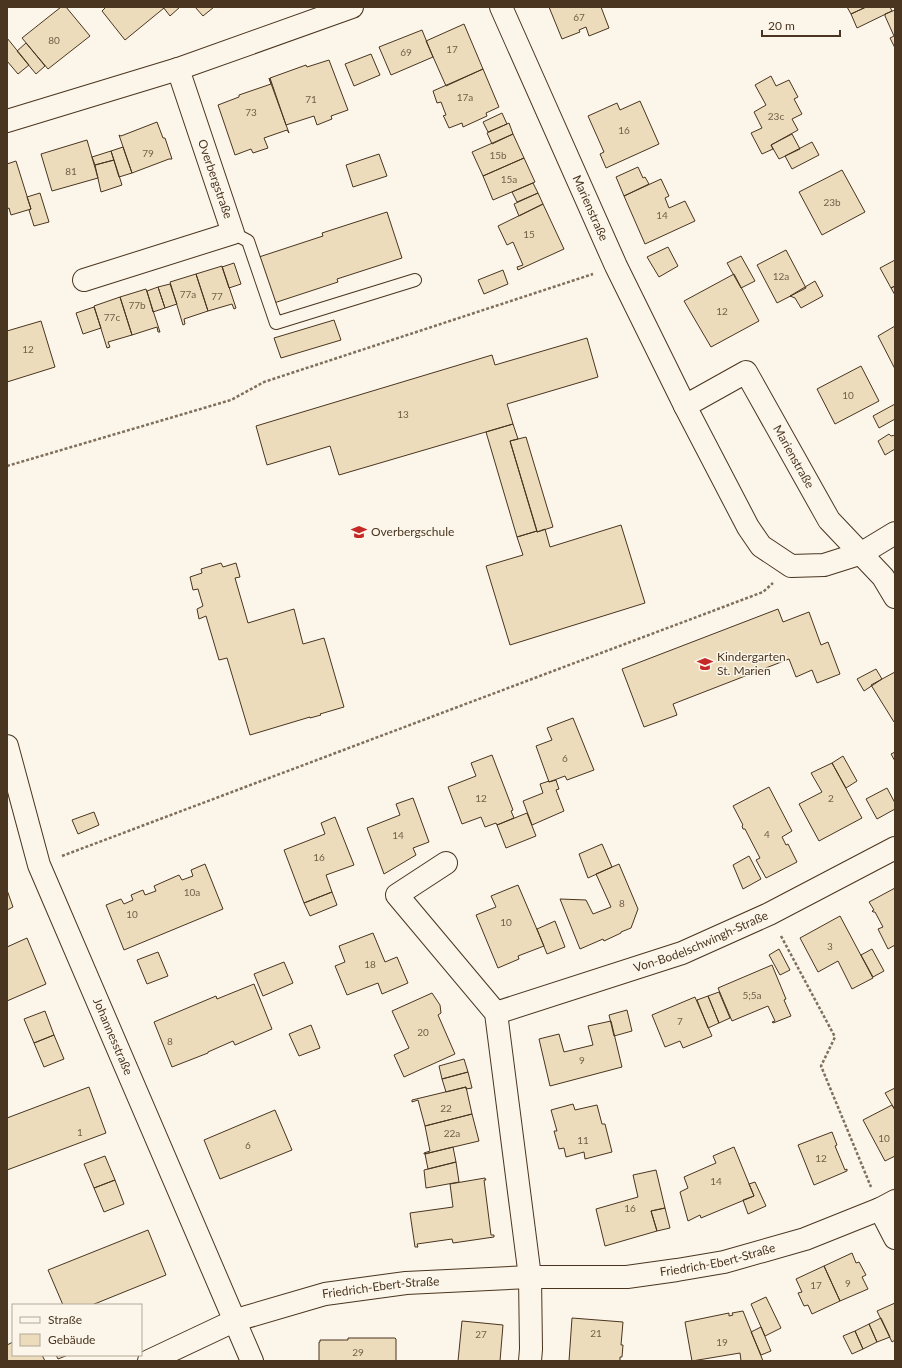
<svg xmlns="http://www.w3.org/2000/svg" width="902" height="1368" font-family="Lato,sans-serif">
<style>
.building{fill:#ecdcbc;stroke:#4a3520}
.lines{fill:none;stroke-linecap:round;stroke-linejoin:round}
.lane-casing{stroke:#4a3520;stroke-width:14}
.street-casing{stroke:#4a3520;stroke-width:24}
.path{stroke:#7f6f5c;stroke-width:2.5;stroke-dasharray:3 2;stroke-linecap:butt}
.lane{stroke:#fbf6e9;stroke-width:12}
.street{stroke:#fbf6e9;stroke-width:22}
.labels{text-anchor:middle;stroke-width:3;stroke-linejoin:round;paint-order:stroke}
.number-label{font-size:10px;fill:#725f47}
.street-label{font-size:12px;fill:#4a3520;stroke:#fbf6e9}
.poi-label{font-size:12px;fill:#4a3520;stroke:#fbf6e9;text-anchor:start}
</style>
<rect width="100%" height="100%" fill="#fbf6e9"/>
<path class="building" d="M 61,7 L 66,7 L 90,36 L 48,69 L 22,38 Z
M 106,7 L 163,7 L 164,8 L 125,40 L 102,11 Z
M 163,7 L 180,7 L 170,16 Z
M 195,7 L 214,7 L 203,16 Z
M 549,7 L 601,7 L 609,28 L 589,36 L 586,27 L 579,30 L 580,32 L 562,39 Z
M 847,7 L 866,7 L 851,14 Z
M 866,7 L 890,7 L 892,11 L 857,28 L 851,14 Z
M 895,10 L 895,48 L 890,38 L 894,36 L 885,16 L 885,14 Z
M 464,24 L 483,69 L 446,86 L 426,41 Z
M 422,30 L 433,57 L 391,75 L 379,47 Z
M 7,38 L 29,65 L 18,74 L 7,61 Z
M 26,43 L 45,66 L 36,74 L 17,51 Z
M 371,54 L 380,75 L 354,86 L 345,64 Z
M 329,60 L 348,110 L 331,116 L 332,119 L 317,125 L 314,116 L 286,125 L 270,78 L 306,65 L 307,67 Z
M 483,69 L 499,107 L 486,113 L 487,116 L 463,127 L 462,123 L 449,128 L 444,117 L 443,116 L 446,115 L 441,102 L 437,103 L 433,91 Z
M 771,76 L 776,86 L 789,80 L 798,97 L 794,99 L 802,114 L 792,119 L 798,130 L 771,145 L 773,149 L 762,154 L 751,133 L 762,128 L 754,112 L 766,105 L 755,85 Z
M 269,78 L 289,133 L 287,130 L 264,138 L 268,148 L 253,153 L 251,149 L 235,155 L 218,105 L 239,97 L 239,95 L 271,84 Z
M 640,101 L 659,144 L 606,168 L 600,154 L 604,152 L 588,116 L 617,103 L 620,110 Z
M 502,113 L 507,124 L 488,132 L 483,122 Z
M 157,122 L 163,138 L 165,138 L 172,159 L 169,159 L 132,173 L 119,135 L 121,136 Z
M 509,123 L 513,134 L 492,144 L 487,133 Z
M 513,134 L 524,158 L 483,176 L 472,152 Z
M 792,134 L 800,149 L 779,159 L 771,145 Z
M 87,140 L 98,178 L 52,191 L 41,154 Z
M 812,142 L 819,155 L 792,169 L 785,156 Z
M 123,147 L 132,173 L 119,177 L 111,151 Z
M 111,151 L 114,160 L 95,165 L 92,157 Z
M 379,154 L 387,176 L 353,187 L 346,165 Z
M 524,158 L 535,182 L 493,200 L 483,176 Z
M 114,160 L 122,185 L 101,192 L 95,165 Z
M 16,161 L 31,209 L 11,215 L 9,208 L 7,209 L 7,164 Z
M 638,167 L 643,178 L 645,177 L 649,184 L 624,196 L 616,177 Z
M 842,170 L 865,212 L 822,235 L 799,192 Z
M 661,179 L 669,196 L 665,198 L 669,208 L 685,201 L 695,221 L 645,244 L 624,196 Z
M 533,183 L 538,193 L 517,202 L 512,192 Z
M 40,193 L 49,222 L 34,226 L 29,210 L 31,209 L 27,197 Z
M 538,193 L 543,204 L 519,216 L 514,204 Z
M 543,204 L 564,249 L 518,270 L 517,267 L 523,265 L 513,242 L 507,245 L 498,226 Z
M 387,212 L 402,258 L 337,279 L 338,282 L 274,303 L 259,257 L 323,236 L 322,233 Z
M 668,247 L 678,266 L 659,277 L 647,257 Z
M 786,250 L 806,288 L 777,303 L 757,265 Z
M 741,256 L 755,281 L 741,288 L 727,263 Z
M 895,260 L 895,286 L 891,288 L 880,268 Z
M 234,263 L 241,284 L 229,288 L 222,267 Z
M 222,266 L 236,308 L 234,309 L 232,304 L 208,311 L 196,274 Z
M 503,270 L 508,284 L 484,294 L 478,280 Z
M 196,274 L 208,311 L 184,319 L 185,324 L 183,325 L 170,282 Z
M 734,274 L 759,321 L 711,347 L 684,301 Z
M 815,281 L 823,296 L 801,308 L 795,298 L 790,296 Z
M 170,284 L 177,304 L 165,308 L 158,287 Z
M 895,286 L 895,295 L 891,288 Z
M 158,287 L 165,308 L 153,312 L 147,291 Z
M 146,289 L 160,332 L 158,332 L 157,327 L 132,335 L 120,297 Z
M 120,297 L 132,335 L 108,342 L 110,347 L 107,348 L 94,306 Z
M 94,307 L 101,328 L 83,334 L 76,313 Z
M 334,320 L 341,340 L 281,358 L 274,338 Z
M 41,321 L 55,367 L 7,382 L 7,331 Z
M 895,326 L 895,369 L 878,336 Z
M 587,338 L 598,377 L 507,404 L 513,424 L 339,475 L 330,446 L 267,465 L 256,426 L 492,355 L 495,365 Z
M 861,366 L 879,401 L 835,424 L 817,389 Z
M 895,404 L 895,419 L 879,428 L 873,416 Z
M 513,424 L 518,439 L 510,441 L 537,531 L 517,537 L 486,432 Z
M 889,434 L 891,436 L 895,435 L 895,449 L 885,455 L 878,441 Z
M 526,437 L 553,527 L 537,532 L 510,441 Z
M 621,525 L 645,603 L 510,645 L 486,566 L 523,555 L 517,537 L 537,531 L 537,532 L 545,529 L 550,547 Z
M 221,563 L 223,567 L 236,563 L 240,577 L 235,578 L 248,623 L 294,609 L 303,644 L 324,638 L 344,707 L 320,714 L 321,715 L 310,718 L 310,717 L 250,735 L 227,658 L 219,660 L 206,616 L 199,619 L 197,609 L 203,606 L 198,589 L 193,590 L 190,577 L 202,573 L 201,569 Z
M 778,609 L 783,622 L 809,612 L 821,645 L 828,642 L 840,674 L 817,683 L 812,670 L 796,677 L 789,659 L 673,704 L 677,715 L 644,727 L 622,669 Z
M 876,669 L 882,679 L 864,691 L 857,679 Z
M 895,672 L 895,721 L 894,722 L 871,685 Z
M 573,718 L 594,770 L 567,780 L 565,776 L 549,782 L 536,746 L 552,740 L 547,728 Z
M 895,752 L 895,761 L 891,754 Z
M 492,755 L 513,810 L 511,811 L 514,818 L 497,825 L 496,823 L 485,827 L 481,817 L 462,824 L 448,787 L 476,776 L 471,763 Z
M 843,756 L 857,781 L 846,788 L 832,763 Z
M 832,763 L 862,818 L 819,841 L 799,804 L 822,792 L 811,773 Z
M 556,780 L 559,789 L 556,790 L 564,811 L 532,825 L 523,801 L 543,793 L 540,784 L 549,781 L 549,782 Z
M 769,787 L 792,831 L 782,837 L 786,845 L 788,844 L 797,862 L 766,878 L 756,860 L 760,858 L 745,829 L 743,829 L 742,826 L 743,825 L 733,806 Z
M 887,788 L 895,803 L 895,809 L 877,819 L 866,799 Z
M 413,798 L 429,842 L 413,848 L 416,855 L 384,874 L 367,828 L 400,815 L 396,804 Z
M 94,812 L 99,825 L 78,834 L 72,820 Z
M 527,813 L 536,836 L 506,848 L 497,825 Z
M 335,817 L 354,865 L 326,875 L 332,892 L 304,903 L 284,850 L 325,834 L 321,823 Z
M 602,844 L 612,867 L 588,878 L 579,854 Z
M 749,856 L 761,879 L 743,889 L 733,865 Z
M 205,864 L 223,909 L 124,950 L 106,905 L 121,899 L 124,904 L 133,900 L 131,895 L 143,890 L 145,895 L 156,891 L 154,886 L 179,875 L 182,880 L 193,876 L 191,870 Z
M 619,864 L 638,909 L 631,928 L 621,932 L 621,933 L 604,941 L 603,939 L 580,949 L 560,899 L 586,900 L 593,914 L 611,907 L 596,874 Z
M 518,885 L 544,946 L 518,956 L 519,959 L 498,968 L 476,915 L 496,907 L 491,896 Z
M 895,888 L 895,945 L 888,949 L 878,929 L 883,927 L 875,912 L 873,912 L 872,911 L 874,910 L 869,902 Z
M 7,890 L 13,907 L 7,910 Z
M 332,892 L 337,905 L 310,916 L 304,903 Z
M 840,916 L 873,978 L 852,989 L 838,961 L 818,972 L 800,938 Z
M 555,921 L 565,947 L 547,954 L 537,929 Z
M 373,933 L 385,962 L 397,957 L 408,983 L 382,994 L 378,983 L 347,995 L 335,966 L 345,962 L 339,946 Z
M 27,938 L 46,984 L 7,1001 L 7,947 Z
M 779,949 L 790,970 L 780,975 L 769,955 Z
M 872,949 L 884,971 L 873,977 L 861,955 Z
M 158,952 L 168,976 L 147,984 L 137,960 Z
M 284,962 L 293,983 L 263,996 L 254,974 Z
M 772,965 L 786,999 L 784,1000 L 791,1016 L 773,1023 L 772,1022 L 775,1021 L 768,1006 L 732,1021 L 718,988 Z
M 254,984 L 272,1029 L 235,1045 L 233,1041 L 208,1052 L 208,1053 L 172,1067 L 154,1022 L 216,996 L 217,999 Z
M 719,992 L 730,1018 L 719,1023 L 708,996 Z
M 432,993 L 440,1005 L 441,1013 L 438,1015 L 455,1054 L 404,1077 L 394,1055 L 409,1048 L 392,1011 Z
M 708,996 L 719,1023 L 708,1028 L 697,1000 Z
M 695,997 L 712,1036 L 683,1048 L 680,1041 L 665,1047 L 652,1015 Z
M 627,1010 L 632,1031 L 614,1036 L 609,1015 Z
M 45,1011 L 54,1035 L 34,1043 L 24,1019 Z
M 611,1021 L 622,1067 L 550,1086 L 539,1039 L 559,1034 L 564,1052 L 593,1045 L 588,1026 Z
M 311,1025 L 320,1048 L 299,1056 L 289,1034 Z
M 54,1035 L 64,1059 L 44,1067 L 34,1043 Z
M 464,1059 L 468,1072 L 442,1079 L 439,1066 Z
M 468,1072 L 472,1088 L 466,1089 L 466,1087 L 446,1092 L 442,1079 Z
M 89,1087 L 106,1133 L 7,1170 L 7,1118 Z
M 466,1087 L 472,1114 L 425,1126 L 418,1100 L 412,1102 L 412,1100 Z
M 895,1088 L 895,1110 L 885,1093 Z
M 573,1104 L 575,1110 L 597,1105 L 602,1124 L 605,1124 L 612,1152 L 585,1159 L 584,1152 L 566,1157 L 564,1148 L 559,1149 L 554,1131 L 557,1131 L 551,1110 Z
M 892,1105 L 895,1110 L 895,1156 L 885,1161 L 863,1120 Z
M 275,1110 L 292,1150 L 220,1179 L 204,1140 Z
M 472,1114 L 479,1141 L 424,1154 L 424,1153 L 430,1151 L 425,1126 Z
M 832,1132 L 837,1145 L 835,1146 L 845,1170 L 847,1169 L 847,1171 L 814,1185 L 798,1145 Z
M 453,1147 L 456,1162 L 428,1169 L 425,1154 Z
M 734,1147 L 754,1196 L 701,1218 L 700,1215 L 688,1221 L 680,1192 L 688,1188 L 684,1177 L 716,1163 L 713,1156 Z
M 105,1156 L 115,1180 L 94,1188 L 84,1164 Z
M 456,1162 L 459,1182 L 426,1188 L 424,1170 Z
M 656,1170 L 665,1208 L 651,1211 L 657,1231 L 605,1246 L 596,1209 L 638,1197 L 633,1175 Z
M 485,1178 L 486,1180 L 484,1180 L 491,1235 L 494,1235 L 494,1237 L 453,1243 L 452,1239 L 417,1244 L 418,1247 L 415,1247 L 410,1213 L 453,1207 L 450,1184 Z
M 115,1180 L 124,1204 L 104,1212 L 94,1188 Z
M 755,1182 L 766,1206 L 748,1214 L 743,1200 L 754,1196 L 749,1184 Z
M 665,1208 L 670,1228 L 657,1231 L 651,1211 Z
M 148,1230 L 166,1275 L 92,1305 L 63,1305 L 48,1270 Z
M 852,1253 L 856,1263 L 859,1262 L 866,1275 L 862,1277 L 868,1289 L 840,1301 L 824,1266 Z
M 824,1266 L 840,1301 L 812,1314 L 808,1305 L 804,1306 L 798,1293 L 802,1292 L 796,1279 Z
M 766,1297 L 781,1328 L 765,1336 L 751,1304 Z
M 895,1303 L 895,1340 L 892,1342 L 877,1311 Z
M 743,1311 L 763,1361 L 741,1361 L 740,1353 L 692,1361 L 685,1322 L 729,1313 L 729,1316 L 733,1315 L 732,1313 Z
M 572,1318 L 623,1322 L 621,1345 L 623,1345 L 622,1357 L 620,1357 L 620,1361 L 569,1361 Z
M 881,1318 L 890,1337 L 877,1342 L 869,1324 Z
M 462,1321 L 503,1325 L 500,1361 L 458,1361 Z
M 869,1324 L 877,1342 L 863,1349 L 855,1331 Z
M 761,1327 L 771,1351 L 761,1355 L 751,1332 Z
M 855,1331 L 863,1349 L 852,1354 L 843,1336 Z
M 348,1338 L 395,1338 L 396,1339 L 396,1361 L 319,1361 L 319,1342 L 320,1342 L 320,1340 L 348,1340 Z
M 13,1342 L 13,1355 L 42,1355 L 45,1361 L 7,1361 L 7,1345 Z
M 56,1355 L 68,1355 L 58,1359 Z"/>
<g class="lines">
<defs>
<path id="lane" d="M 233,233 L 248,241 L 276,323 L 415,280"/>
<g id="street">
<path id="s1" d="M 501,7 L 616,266 L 685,406 L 748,527 L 761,546 L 791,566 L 824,565 L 862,553 L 895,533"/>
<path d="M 7,121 L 178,69 L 352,7"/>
<path d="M 84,280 L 233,233 L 178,69"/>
<path id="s2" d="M 685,406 L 746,372 L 829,520 L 883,577 L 895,597"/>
<path id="s3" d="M 7,746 L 39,865 L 252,1361"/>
<path d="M 446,863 L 397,895 L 496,1013 L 530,1277 L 531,1349 L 530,1361"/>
<path id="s4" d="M 496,1013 L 682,953 L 769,914 L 895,848"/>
<path d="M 880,1209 L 895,1238"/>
<path id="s5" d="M 149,1361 L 236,1320 L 325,1294 L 406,1283 L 530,1277 L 627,1277 L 677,1270 L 724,1262 L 805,1239 L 880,1209 L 895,1201"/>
</g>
</defs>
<use href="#lane" class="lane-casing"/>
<use href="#street" class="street-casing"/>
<path class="path" d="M 7,466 L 231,400 L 264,382 L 593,274
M 62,856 L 763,592 L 773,583
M 781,936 L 835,1037 L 821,1066 L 871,1187"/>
<use href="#lane" class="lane"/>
<use href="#street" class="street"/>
</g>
<defs>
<symbol id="school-bare" viewBox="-9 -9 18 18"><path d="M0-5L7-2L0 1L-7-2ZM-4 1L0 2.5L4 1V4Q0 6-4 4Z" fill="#c62828" stroke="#fbf6e9" stroke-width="2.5" paint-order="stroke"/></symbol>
</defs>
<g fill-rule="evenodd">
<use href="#school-bare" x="348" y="521" width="22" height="22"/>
<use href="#school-bare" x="694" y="653" width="22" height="22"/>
</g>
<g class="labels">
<g class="number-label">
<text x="579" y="21">67</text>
<text x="54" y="44">80</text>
<text x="452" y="53">17</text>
<text x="406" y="56">69</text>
<text x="465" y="101">17a</text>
<text x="311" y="103">71</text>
<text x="251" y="116">73</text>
<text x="776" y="120">23c</text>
<text x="624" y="134">16</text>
<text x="148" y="157">79</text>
<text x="498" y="159">15b</text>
<text x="71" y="175">81</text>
<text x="509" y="183">15a</text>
<text x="832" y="206">23b</text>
<text x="662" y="219">14</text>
<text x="529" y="238">15</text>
<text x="781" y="280">12a</text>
<text x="188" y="298">77a</text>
<text x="217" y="300">77</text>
<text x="137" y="309">77b</text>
<text x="722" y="315">12</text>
<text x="112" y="321">77c</text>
<text x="28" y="353">12</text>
<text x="848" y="399">10</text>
<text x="403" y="418">13</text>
<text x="565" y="762">6</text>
<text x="481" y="802">12</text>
<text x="831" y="802">2</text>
<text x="767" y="838">4</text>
<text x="398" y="839">14</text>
<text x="319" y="861">16</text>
<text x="192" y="896">10a</text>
<text x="622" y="907">8</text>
<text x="132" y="918">10</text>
<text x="506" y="926">10</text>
<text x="830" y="950">3</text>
<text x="370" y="968">18</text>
<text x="752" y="999">5;5a</text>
<text x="680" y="1025">7</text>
<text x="423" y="1036">20</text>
<text x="170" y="1045">8</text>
<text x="582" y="1064">9</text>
<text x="446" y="1112">22</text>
<text x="80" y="1136">1</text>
<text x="452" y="1137">22a</text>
<text x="884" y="1142">10</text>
<text x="583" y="1144">11</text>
<text x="248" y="1149">6</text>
<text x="821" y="1162">12</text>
<text x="716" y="1185">14</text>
<text x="630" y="1212">16</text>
<text x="848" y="1287">9</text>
<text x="816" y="1289">17</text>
<text x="596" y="1337">21</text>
<text x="481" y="1338">27</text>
<text x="722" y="1346">19</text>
<text x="358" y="1356">29</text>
</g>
<g class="street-label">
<text transform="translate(215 179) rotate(71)" y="4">Overbergstraße</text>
<text dy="4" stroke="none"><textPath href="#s1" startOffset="220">Marienstraße</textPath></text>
<text dy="4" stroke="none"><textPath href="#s2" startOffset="167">Marienstraße</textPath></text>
<text dy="4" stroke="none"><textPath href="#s4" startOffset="217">Von-Bodelschwingh-Straße</textPath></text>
<text dy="4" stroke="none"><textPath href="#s3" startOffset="310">Johannesstraße</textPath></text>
<text dy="4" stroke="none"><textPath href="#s5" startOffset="584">Friedrich-Ebert-Straße</textPath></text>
<text dy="4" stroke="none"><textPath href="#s5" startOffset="245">Friedrich-Ebert-Straße</textPath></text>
</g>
<g class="poi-label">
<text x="371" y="536">Overbergschule</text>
<text x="717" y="661">Kindergarten<tspan x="717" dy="14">St. Marien</tspan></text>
</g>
</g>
<rect width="902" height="1368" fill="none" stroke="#4a3520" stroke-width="16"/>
<rect x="12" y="1304" width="130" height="52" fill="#fbf6e9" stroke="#b4a999"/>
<rect x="20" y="1317" width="20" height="6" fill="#fbf6e9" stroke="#b4a999"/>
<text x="48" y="1324" font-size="12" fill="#4a3520">Straße</text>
<rect x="20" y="1334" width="20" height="12" fill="#ecdcbc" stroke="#b4a999"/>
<text x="48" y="1344" font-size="12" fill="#4a3520">Gebäude</text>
<path d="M762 30v6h78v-6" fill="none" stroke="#4a3520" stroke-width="2"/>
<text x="768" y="30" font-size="12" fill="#4a3520" stroke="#fbf6e9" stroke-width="3" paint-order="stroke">20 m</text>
</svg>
